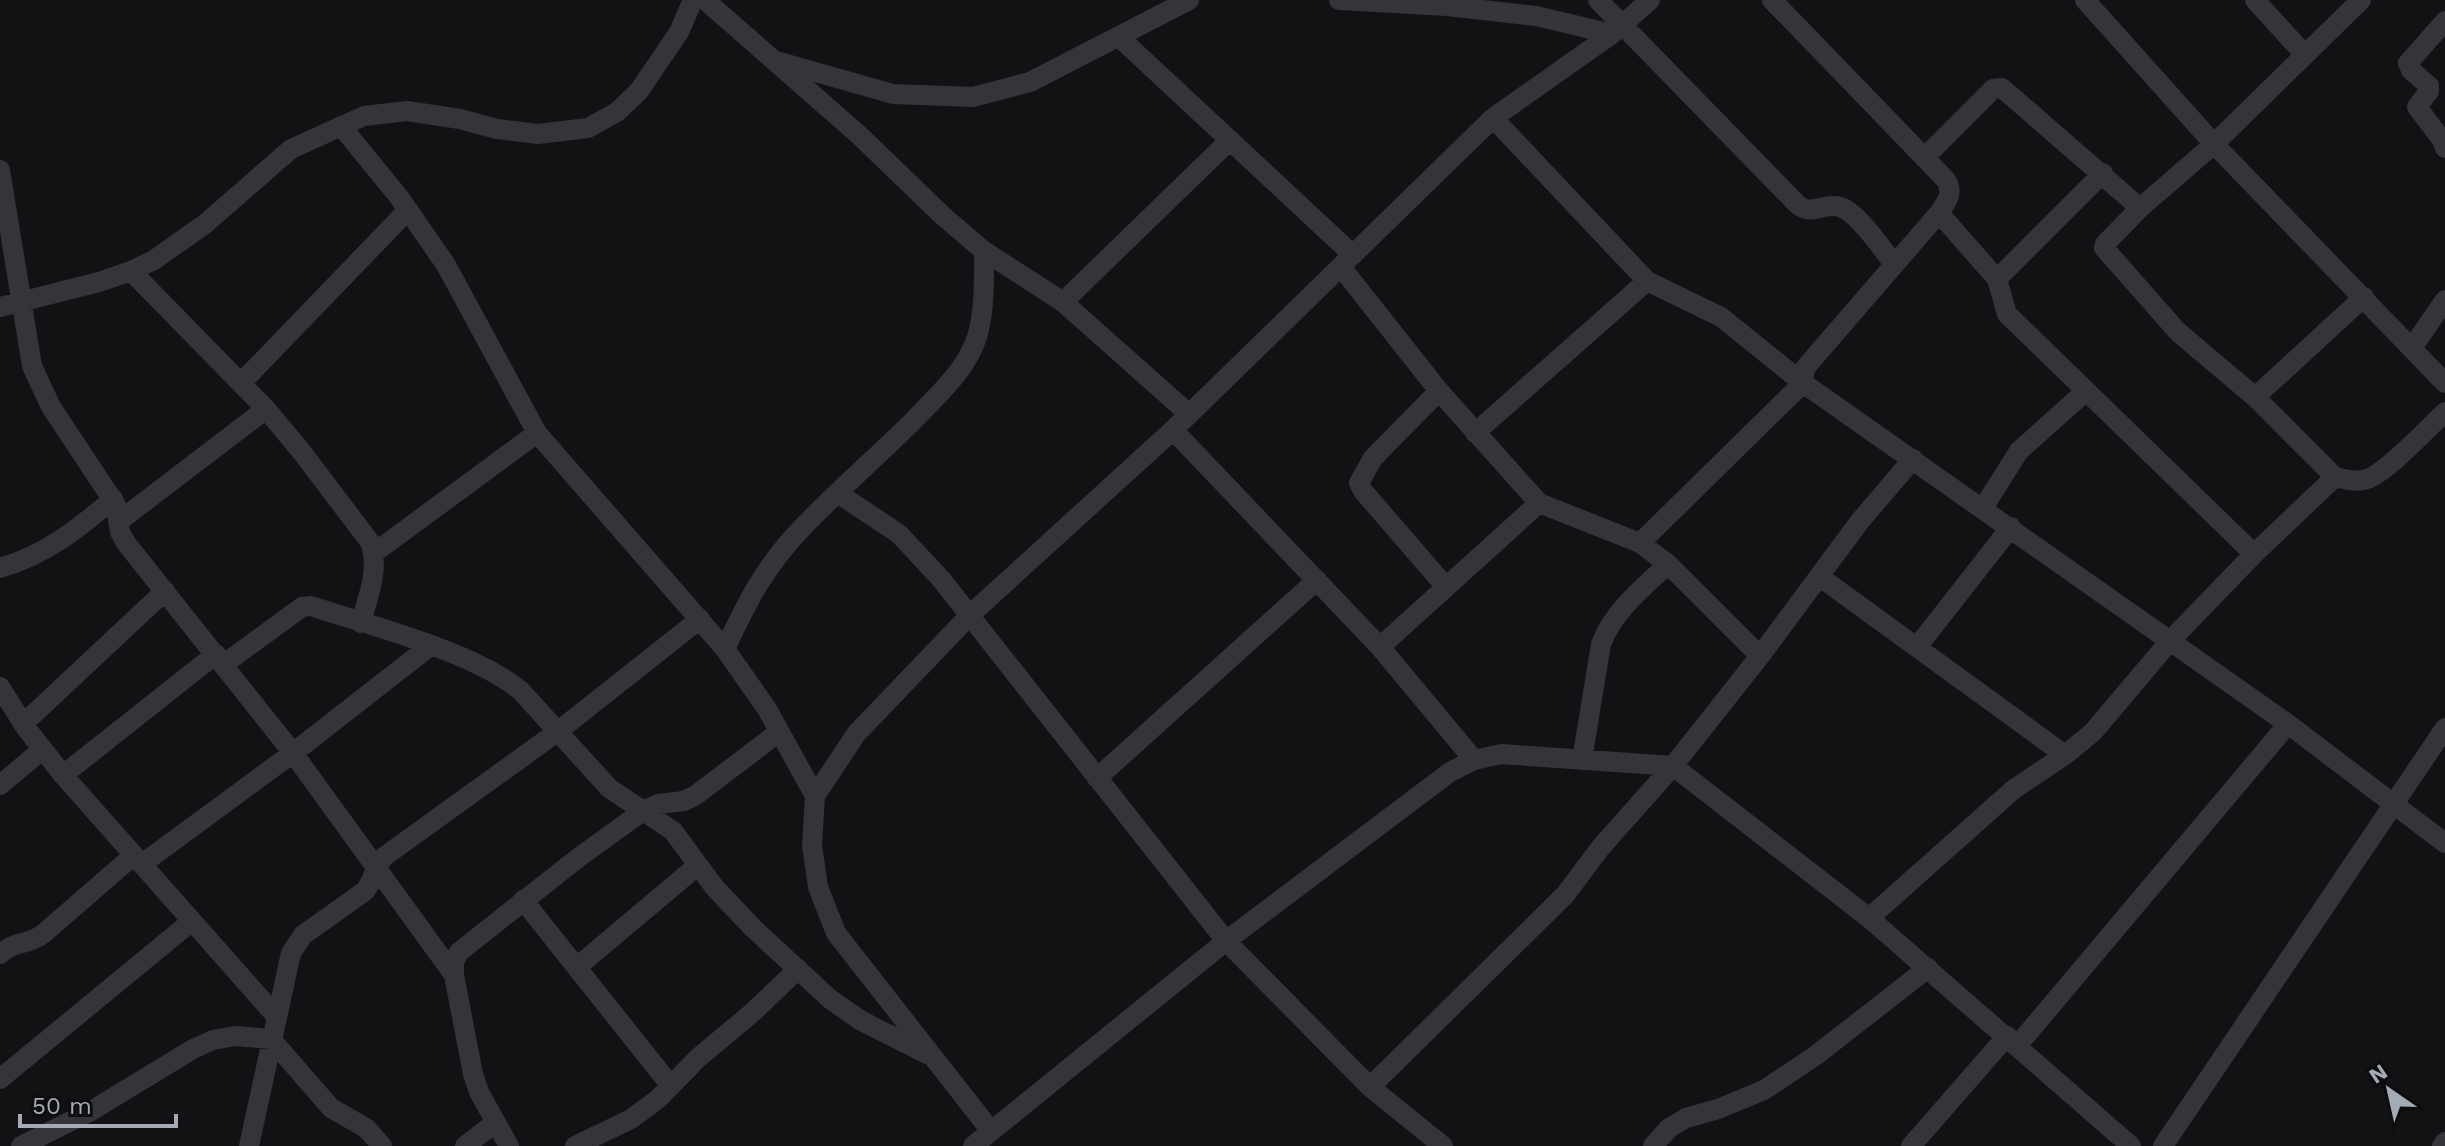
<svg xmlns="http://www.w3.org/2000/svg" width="2445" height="1146" font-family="'Work Sans',sans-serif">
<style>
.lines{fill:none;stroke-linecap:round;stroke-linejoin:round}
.street{stroke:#333539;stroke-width:20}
</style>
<rect width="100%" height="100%" fill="#121214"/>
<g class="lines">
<path class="street" d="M 705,0 L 859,135 L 943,216 L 984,251 L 1063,302 L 1189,414
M 1339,0 L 1447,6 L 1536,16 L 1612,34
M 1598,0 L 1797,204 C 1812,217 1824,202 1840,207 C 1858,212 1882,249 1894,264
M 2085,0 L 2214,144 L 2445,383
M 2255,0 L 2305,55
M 2361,0 L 2214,144 L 2140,208 L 2105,244 L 2104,248 L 2178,332 L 2255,397 L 2335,477 C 2345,479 2356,483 2367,479 C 2386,473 2428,428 2445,412
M 2445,21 L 2408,63 L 2411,70 L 2429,86 L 2429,91 L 2417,107 L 2442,140 L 2445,148
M 1119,37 L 1353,255
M 780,62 L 893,94 L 973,97 L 1030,82 L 1189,0
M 1493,118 L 1647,281 L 1721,317 L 1803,383 L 2288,724 L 2445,843
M 341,126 L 399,197 L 446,265 L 537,433 L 725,649 L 767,709 L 815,796
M 1924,158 L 1993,89 L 2002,88 L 2140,208
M 0,170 L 32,366 L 51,407 L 116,505 L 120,532 L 126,543 L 293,753 L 454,975
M 1939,213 L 1997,279 L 2007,314 L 2254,554
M 1341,267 L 1439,391 L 1539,503 L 1640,543 L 1668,564 L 1760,656
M 131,271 L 266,409 L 301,451 L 370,542 C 380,570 368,595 361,623
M 1997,279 L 2103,173
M 1063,302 L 1230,140
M 0,307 L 99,282 L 131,271 L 154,260 L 205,224 L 291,149 L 364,116 L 407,111 L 460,119 L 497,129 L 538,134 L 588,128 L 617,112 L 639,91 L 679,32 L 693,0
M 2412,348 L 2445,300
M 241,383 L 408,210
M 1439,391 L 1373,458 L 1359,483 L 1363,491 L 1446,587
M 2255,397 L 2364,297
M 1173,430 L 1380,647 L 1474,760
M 1475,433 L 1647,281
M 839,494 L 899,534 L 941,579 L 1226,941 L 1370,1087 L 1443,1146
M 1983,508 L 2019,451 L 2086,391
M 118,522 L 266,409
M 1640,543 L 1803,383 L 1805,368 L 1939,213 C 1947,201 1954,193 1946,180 L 1772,0
M 374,553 L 537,433
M 0,568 C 45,555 78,529 113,499
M 1820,577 L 2065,755
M 1380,647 L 1539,503
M 1917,647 L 2011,527
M 725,649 C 747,602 764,568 800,530 C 836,492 877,457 915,419 C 938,395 967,369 977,337 C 985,310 984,278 984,251
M 224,664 L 302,607 L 311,606 C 371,626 475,652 521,691 L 609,788 L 673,831 L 715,888 L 754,929 L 830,999 L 860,1020 L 927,1054
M 0,687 L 26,728 L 63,775 L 276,1016
M 23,724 L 165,591
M 1582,760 L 1601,644 C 1614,610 1643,588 1668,564
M 63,775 L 216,654
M 1097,778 L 1317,580
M 0,785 L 42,750
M 142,864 L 293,753 L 430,646
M 523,900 L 671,1086
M 1869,918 L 2014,789 L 2065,755 L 2093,732 L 2169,642 L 2254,554 L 2335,477
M 0,954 C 18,939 27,946 43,934 L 134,855
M 577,967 L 697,866
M 2017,1046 L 2288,724
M 0,1079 L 192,921
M 1370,1087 L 1565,895 L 1601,847 L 1673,766 L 1760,656 L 1860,521 L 1913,459
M 991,1131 L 836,933 L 818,887 L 812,845 L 815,796 L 856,734 L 970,615 L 1173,430 L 1493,118 L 1612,34 L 1650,0
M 21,1146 L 91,1111 L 193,1049 L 213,1040 L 235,1036 L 271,1039 L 331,1108 L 366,1128 L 382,1146
M 249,1146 L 291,953 L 303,935 L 365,891 C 374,880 374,867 385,856 L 557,732 L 700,619
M 465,1146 L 495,1123
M 509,1146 L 479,1092 L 473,1074 L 454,975 L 454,962 L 459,952 L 578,858 L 643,811 L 658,804 L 684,801 L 696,795 L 779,732
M 575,1146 L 631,1119 L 658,1099 L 698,1058 L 753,1012 L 798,969
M 973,1146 L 1226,941 L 1450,772 L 1474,760 L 1501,754 L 1673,766 L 1869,918 L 2131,1146
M 1653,1146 L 1669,1128 L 1686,1118 L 1718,1109 L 1764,1090 L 1815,1056 L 1928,968
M 1911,1146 L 2007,1036
M 2163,1146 L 2445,728
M 2442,1146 L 2445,1142"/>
</g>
<g transform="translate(2389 1090) rotate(326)" stroke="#0d0d0f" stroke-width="6" paint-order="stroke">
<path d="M0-6L14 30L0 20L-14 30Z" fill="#a3abb5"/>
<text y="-12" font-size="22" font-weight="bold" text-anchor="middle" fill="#a3abb5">N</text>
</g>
<path d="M20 1114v12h156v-12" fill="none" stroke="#a3abb5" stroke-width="4"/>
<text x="32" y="1114" font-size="24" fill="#a3abb5" stroke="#0d0d0f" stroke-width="6" paint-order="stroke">50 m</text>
</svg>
